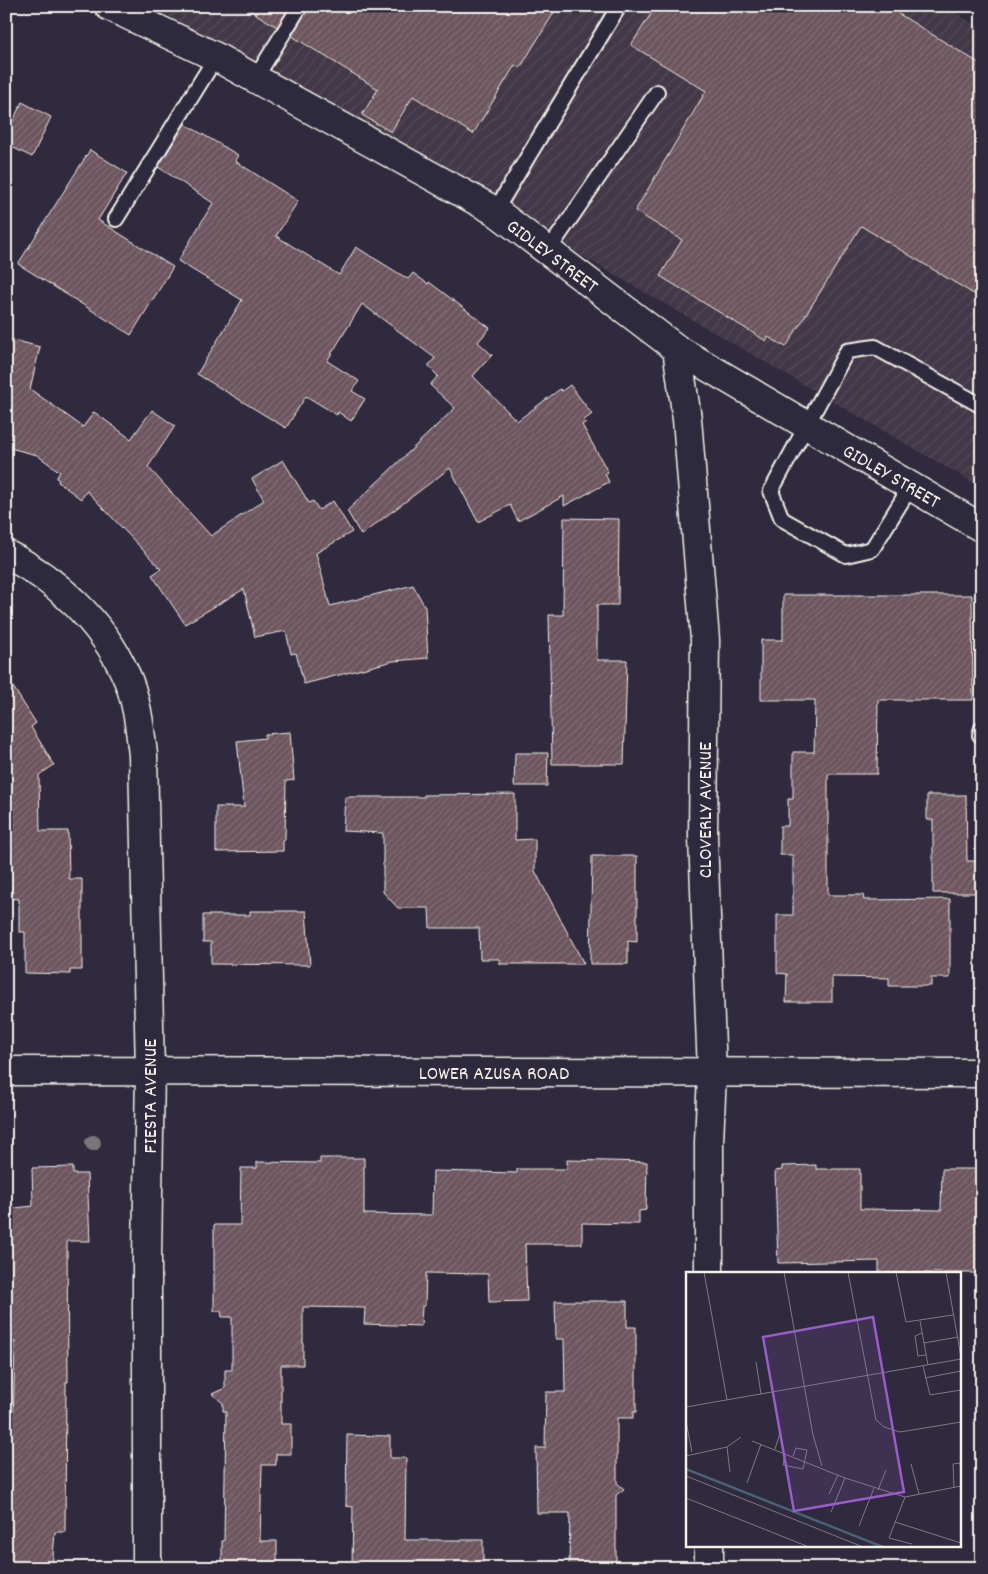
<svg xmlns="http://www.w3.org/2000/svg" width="988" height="1574" font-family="Dekko,sans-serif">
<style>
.industrial{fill:url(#industrial-furrows)}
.building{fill:url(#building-hatch);stroke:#f4f1e8}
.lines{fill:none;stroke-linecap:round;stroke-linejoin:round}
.service-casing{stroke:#f4f1e8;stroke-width:18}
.minor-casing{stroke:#f4f1e8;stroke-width:31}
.secondary-casing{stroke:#f4f1e8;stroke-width:31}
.service{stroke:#2f2a3d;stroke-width:14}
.minor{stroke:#2f2a3d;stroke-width:28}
.secondary{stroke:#2f2a3d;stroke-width:28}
.tree{fill:#787678}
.labels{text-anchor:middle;stroke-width:5;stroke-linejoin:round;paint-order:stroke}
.street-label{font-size:20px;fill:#f4f1e8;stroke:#2f2a3d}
.inset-river{fill:none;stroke:#4a6175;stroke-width:2.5}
.inset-road{fill:none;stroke:#7e7a81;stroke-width:1}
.view{fill:#995dc9;fill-opacity:0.15;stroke:#995dc9;stroke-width:2.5}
.inset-edge{fill:none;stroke:#f4f1e8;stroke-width:2.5}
</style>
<defs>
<pattern id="industrial-furrows" width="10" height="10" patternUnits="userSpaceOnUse" patternTransform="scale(1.25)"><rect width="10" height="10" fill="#423747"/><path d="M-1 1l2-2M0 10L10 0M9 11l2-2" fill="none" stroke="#554b59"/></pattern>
<pattern id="building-hatch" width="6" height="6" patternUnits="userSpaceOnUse" patternTransform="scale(1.25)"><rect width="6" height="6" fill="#6d555e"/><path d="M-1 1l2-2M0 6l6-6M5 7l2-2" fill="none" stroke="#826e75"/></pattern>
</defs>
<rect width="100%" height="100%" fill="#2f2a3d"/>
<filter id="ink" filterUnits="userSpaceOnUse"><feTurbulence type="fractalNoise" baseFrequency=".02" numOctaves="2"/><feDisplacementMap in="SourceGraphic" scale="10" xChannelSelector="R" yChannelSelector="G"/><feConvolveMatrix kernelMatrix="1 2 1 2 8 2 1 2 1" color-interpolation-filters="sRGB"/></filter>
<g filter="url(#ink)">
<path class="industrial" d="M 151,6 L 945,6 L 982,29 L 982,488 Z"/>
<path class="building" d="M 243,6 L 290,6 L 277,27 Z
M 309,6 L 558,6 L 520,68 L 515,65 L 473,134 L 413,96 L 391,132 L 362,115 L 378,89 L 292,36 Z
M 656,6 L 886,6 L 982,65 L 982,299 L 861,226 L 786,347 L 768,337 L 766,341 L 660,276 L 682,240 L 635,211 L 706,91 L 631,45 Z
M 22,102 L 51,117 L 32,157 L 6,144 L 6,135 Z
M 185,124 L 238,155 L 235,161 L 298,201 L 276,236 L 339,275 L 356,247 L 408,279 L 413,273 L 428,284 L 429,282 L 490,328 L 478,342 L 492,355 L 473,376 L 517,421 L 560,389 L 562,391 L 570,385 L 592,414 L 584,420 L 586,422 L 582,425 L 608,472 L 605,474 L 609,482 L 564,506 L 564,496 L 518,521 L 510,505 L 478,522 L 450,468 L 361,535 L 347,511 L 455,408 L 430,385 L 438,376 L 428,366 L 435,358 L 362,304 L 327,361 L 359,381 L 352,391 L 365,399 L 351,421 L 338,412 L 337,415 L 306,396 L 286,428 L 197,374 L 242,300 L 178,261 L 213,203 L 158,167 Z
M 90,150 L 127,173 L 98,220 L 173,267 L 131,335 L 18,264 Z
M 6,338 L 40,347 L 30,389 L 83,427 L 94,412 L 131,439 L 152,410 L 175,426 L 148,467 L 211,536 L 264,500 L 252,479 L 283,460 L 309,503 L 313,501 L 319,510 L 333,501 L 352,532 L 316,553 L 330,606 L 413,585 L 425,607 L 428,658 L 393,661 L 304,684 L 296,653 L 291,654 L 286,631 L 255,637 L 244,589 L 185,624 L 152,575 L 161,569 L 87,491 L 81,499 L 58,482 L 59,480 L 56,478 L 60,472 L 37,455 L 6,447 Z
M 564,518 L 619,519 L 618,605 L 597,605 L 597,660 L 627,660 L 624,764 L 552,764 L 549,615 L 563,615 Z
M 783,595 L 972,595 L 973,700 L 878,700 L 877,774 L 828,774 L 828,895 L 863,895 L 864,900 L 950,899 L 950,978 L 931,978 L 931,986 L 889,986 L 889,978 L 832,977 L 832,1002 L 786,1002 L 787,974 L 777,973 L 777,915 L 793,915 L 793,855 L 780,855 L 780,826 L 788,826 L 788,799 L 793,799 L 793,752 L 814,752 L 815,700 L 761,700 L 761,640 L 783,640 Z
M 6,676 L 36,723 L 31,727 L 54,765 L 39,775 L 40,831 L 68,831 L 69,879 L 82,879 L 82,970 L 70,970 L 70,974 L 25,973 L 25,932 L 19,932 L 19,899 L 6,898 Z
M 290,732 L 294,780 L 286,781 L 285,840 L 283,841 L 283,851 L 216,852 L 216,807 L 244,807 L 237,741 L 265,738 L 265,734 Z
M 515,753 L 548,753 L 547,786 L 514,786 Z
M 515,794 L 515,840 L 535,839 L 535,871 L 584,964 L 500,964 L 500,959 L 480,959 L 479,928 L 430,928 L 429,908 L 398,908 L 383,892 L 383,833 L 343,831 L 345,797 L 424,797 L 424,795 Z
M 927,795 L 966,795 L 967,861 L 982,861 L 982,893 L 933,893 L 933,820 L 927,820 Z
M 592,856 L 637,856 L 637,942 L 628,941 L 628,964 L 590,964 Z
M 250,911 L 306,911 L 310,965 L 211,964 L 211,942 L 203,942 L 203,915 L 250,915 Z
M 320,1158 L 364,1158 L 364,1214 L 432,1215 L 433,1171 L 517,1173 L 517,1169 L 567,1169 L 567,1160 L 647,1162 L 646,1210 L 639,1211 L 639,1224 L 582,1223 L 582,1244 L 525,1244 L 527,1301 L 489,1302 L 488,1274 L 426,1273 L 425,1306 L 422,1306 L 421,1326 L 364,1324 L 365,1308 L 303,1307 L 303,1365 L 281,1365 L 281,1424 L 291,1424 L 291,1454 L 276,1454 L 276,1465 L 262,1465 L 260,1541 L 277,1541 L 277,1568 L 222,1568 L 222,1541 L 224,1541 L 226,1411 L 223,1411 L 223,1403 L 212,1394 L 225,1388 L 225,1370 L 232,1370 L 232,1317 L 222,1317 L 221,1311 L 214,1311 L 214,1225 L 240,1225 L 241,1168 L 257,1168 L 257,1162 L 320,1163 Z
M 816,1165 L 816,1169 L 860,1169 L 860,1209 L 941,1210 L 942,1169 L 978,1169 L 977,1273 L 879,1273 L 879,1261 L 778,1263 L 775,1171 L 782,1170 L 782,1166 Z
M 73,1167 L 73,1174 L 87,1174 L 90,1241 L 67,1241 L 68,1382 L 66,1382 L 65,1532 L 55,1532 L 52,1568 L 9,1568 L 9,1534 L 6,1534 L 6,1427 L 13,1424 L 15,1342 L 6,1342 L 6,1209 L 33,1206 L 32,1168 Z
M 555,1301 L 627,1301 L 627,1327 L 636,1327 L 636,1412 L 633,1412 L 633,1418 L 617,1418 L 617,1483 L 624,1489 L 616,1495 L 616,1568 L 569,1568 L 570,1513 L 537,1513 L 536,1448 L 545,1448 L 546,1392 L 565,1392 L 564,1339 L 556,1339 Z
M 347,1435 L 390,1436 L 390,1458 L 406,1458 L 405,1540 L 483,1540 L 483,1568 L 352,1568 L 353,1507 L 346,1506 Z"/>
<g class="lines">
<defs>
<path id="service" d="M 255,79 L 300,6
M 495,211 L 619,6
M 116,219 L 216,57
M 548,251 L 657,92
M 911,486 L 872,549 L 846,555 L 782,519 L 771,491 L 847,351 L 875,347 L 982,406
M 980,735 L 982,728"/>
<path id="minor" d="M 109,6 L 216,57 L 495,211 L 677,349 L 982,528
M 677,349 L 687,419 L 705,640 L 703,837 L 712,1073 L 709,1142 L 709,1273
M 6,554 C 56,579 102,622 125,673 C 137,698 140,728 143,755 L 150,1071 L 147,1257 L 147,1568
M 709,1568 L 709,1545"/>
<path id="secondary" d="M 6,1071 L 982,1073"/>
</defs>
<use href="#service" class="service-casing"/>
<use href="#minor" class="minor-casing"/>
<use href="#secondary" class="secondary-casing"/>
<use href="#service" class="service"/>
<use href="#minor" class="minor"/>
<use href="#secondary" class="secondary"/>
</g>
<circle class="tree" cx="93" cy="1143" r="8"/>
</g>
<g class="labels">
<g class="street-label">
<text transform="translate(553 255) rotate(37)" y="7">GIDLEY STREET</text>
<text transform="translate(892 475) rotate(30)" y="7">GIDLEY STREET</text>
<text transform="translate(704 810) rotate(-90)" y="7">CLOVERLY AVENUE</text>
<text x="494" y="1079">LOWER AZUSA ROAD</text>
<text transform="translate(149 1096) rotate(-90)" y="7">FIESTA AVENUE</text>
</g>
</g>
<g transform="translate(686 1272)">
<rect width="275" height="275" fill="#2f2a3d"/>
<path class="inset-river" d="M 0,197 L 197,275"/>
<path class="inset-road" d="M 18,0 L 41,128M 98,0 L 127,163 L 136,194M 162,0 L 190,148 L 198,155 L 214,160 L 275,150M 210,0 L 220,50 L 267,43M 260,0 L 275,85M 234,49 L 242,93M 236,61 L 229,64 L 232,84 L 240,83M 238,71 L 272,65M 70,90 L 75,122M 237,94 L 244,123 L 275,118M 239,106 L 275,99M 0,135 L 275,87M 0,149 L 6,180M 66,169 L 159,206 L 219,225 L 275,214M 41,175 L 55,165M 89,177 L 95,158M 99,181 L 97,193 L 117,197 L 121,178 L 110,176 L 107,184M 0,184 L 41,175 L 44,200M 225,192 L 233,222M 0,204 L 177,275M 61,211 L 75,172M 268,216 L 267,192 L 274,191 L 275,200M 192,218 L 200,198M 143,222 L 152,203M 219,225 L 203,266 L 226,272M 0,226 L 123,275M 145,240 L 159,206M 209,250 L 275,271M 173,254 L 188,216"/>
<path class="view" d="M 187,45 L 218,220 L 108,239 L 77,65 Z"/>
<rect width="275" height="275" class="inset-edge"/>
</g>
<rect width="988" height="1574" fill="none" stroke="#2f2a3d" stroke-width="25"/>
<rect x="12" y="12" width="963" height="1549" fill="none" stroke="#f4f1e8" stroke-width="2" filter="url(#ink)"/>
</svg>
